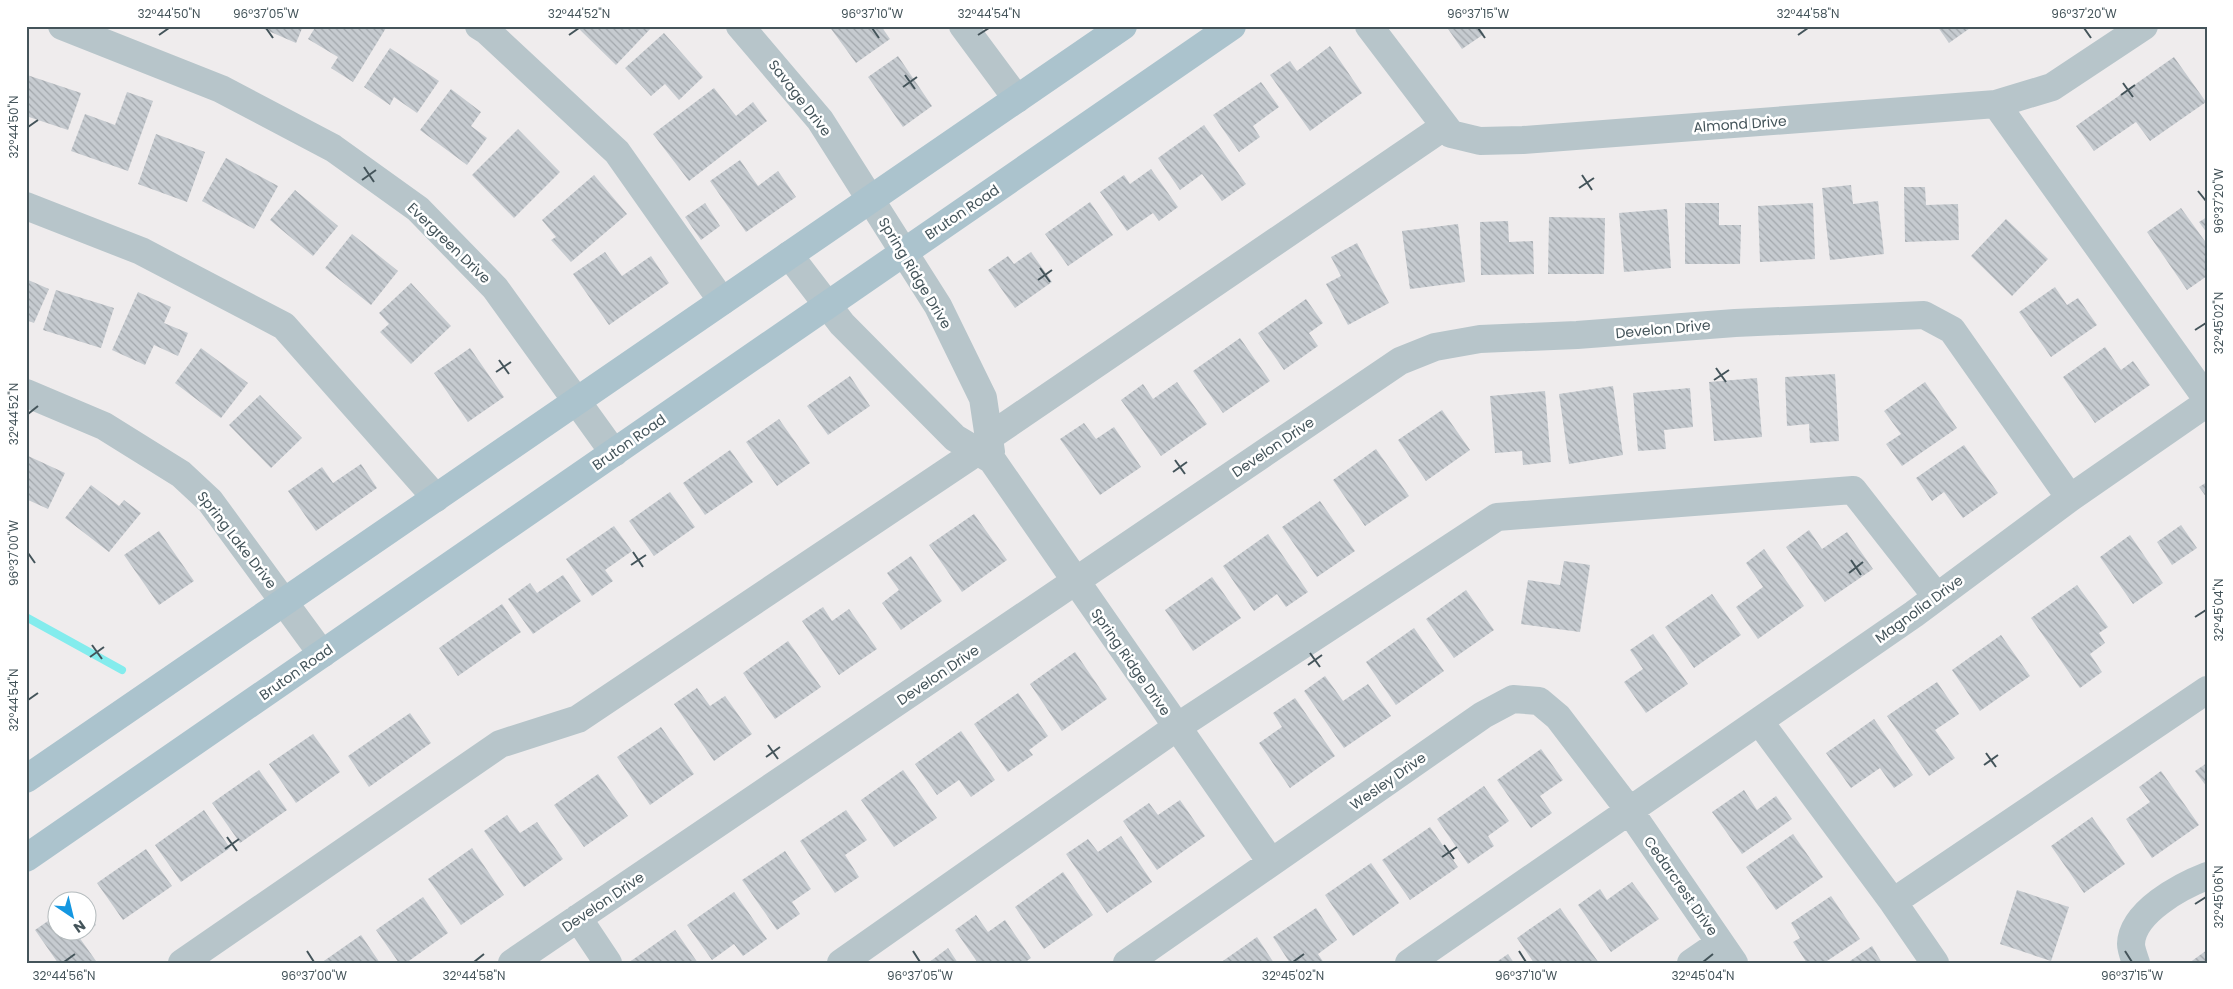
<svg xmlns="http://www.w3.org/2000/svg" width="2233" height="989" font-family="Poppins,sans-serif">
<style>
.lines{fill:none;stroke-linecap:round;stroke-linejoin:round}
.stream{stroke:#84eced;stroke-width:8}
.building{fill:url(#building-back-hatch)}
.minor{stroke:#b7c5ca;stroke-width:28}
.major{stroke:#abc3cd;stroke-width:28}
.ticks{fill:none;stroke:#44545a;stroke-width:2}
.labels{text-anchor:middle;stroke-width:5;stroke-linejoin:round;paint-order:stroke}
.street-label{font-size:14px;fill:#44545a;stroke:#fff}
.neatline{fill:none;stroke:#44545a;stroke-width:2}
.ticks-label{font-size:12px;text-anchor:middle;fill:#44545a}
</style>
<defs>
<pattern id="building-back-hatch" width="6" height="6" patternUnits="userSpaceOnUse" patternTransform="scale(1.25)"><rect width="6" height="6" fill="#c6cbd0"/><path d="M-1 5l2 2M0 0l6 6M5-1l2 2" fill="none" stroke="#a2a7ac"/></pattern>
</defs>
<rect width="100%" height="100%" fill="#efeced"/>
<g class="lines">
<path class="stream" d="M 26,617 L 122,670"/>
</g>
<path class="building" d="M 257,26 L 303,26 L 296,43 Z
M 316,26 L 384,26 L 386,28 L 353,82 L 331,68 L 338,57 L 308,39 Z
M 576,26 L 653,26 L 616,65 Z
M 829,26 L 881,26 L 890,39 L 856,63 Z
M 1446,26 L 1478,26 L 1484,34 L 1462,49 Z
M 1937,26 L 1973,26 L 1949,43 Z
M 664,33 L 703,77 L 679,100 L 665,84 L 651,96 L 625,68 Z
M 1330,46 L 1362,93 L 1310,131 L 1270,75 L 1290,61 L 1297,71 Z
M 390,48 L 439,81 L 417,113 L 394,97 L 390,105 L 364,87 Z
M 898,56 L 932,106 L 903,127 L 868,77 Z
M 2174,57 L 2206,102 L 2150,141 L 2136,122 L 2094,151 L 2076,126 Z
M 27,75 L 81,93 L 68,130 L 26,116 Z
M 1261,82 L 1279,107 L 1253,126 L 1260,137 L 1239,152 L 1213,115 Z
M 714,88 L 736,116 L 753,102 L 767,121 L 689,181 L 653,134 Z
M 451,89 L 481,112 L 471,126 L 487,138 L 467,165 L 420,130 Z
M 127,92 L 153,101 L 128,171 L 71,151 L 85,114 L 115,125 Z
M 1204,125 L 1246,184 L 1222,201 L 1202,174 L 1180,190 L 1158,158 Z
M 518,129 L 560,172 L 514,218 L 472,175 Z
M 156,134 L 205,152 L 187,202 L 138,184 Z
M 226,158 L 278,186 L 254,229 L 202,201 Z
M 740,160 L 758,186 L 778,171 L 796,197 L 746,232 L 710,181 Z
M 1151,169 L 1178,207 L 1159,221 L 1153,213 L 1127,231 L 1100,192 L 1124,175 L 1130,184 Z
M 594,175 L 627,214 L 571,262 L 551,240 L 556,237 L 542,220 Z
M 1851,185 L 1853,204 L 1878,201 L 1884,254 L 1830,260 L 1822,188 Z
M 1904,187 L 1925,187 L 1926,205 L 1958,204 L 1959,240 L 1905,242 Z
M 295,190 L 338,226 L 313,256 L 270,220 Z
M 1090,202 L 1113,235 L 1068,266 L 1045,234 Z
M 705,203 L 720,226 L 701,240 L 685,217 Z
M 1685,203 L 1719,203 L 1719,225 L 1741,225 L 1740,264 L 1685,264 Z
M 1813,203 L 1815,259 L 1760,262 L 1758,206 Z
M 2181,208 L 2207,244 L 2207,276 L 2187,290 L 2147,232 Z
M 1667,209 L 1671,268 L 1624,272 L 1619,213 Z
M 1549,217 L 1605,218 L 1604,274 L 1548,274 Z
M 2207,217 L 2207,233 L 2199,222 Z
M 2006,219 L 2048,259 L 2012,296 L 1971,256 Z
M 1508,221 L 1509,242 L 1533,241 L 1534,274 L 1481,275 L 1480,222 Z
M 1458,224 L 1465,282 L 1410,289 L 1402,231 Z
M 352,234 L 398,271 L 371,305 L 325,268 Z
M 1357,243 L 1389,303 L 1348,325 L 1326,284 L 1341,276 L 1331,257 Z
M 605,252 L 622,276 L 651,256 L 669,283 L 609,325 L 573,274 Z
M 1031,252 L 1052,282 L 1015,308 L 988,270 L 1008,256 L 1014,264 Z
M 26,279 L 49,289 L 34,323 L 26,320 Z
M 411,283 L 451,326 L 411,364 L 380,332 L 389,324 L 379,313 Z
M 2055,287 L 2067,305 L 2078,298 L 2097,325 L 2051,357 L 2019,312 Z
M 56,290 L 114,308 L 101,348 L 43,330 Z
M 138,292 L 171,307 L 164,323 L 188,333 L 178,356 L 154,345 L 145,365 L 112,350 Z
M 1306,299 L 1323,323 L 1309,333 L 1318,346 L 1284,370 L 1258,333 Z
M 1240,338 L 1270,381 L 1223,413 L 1193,371 Z
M 2105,347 L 2121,370 L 2133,361 L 2150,385 L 2095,423 L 2063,377 Z
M 201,348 L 248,383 L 221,418 L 175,383 Z
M 470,348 L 504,397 L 468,422 L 434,373 Z
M 1835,374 L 1839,441 L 1810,443 L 1809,424 L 1787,426 L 1785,377 Z
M 850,376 L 870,406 L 828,435 L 807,406 Z
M 1757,378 L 1762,437 L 1714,441 L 1709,382 Z
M 1177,382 L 1207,424 L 1161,456 L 1121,400 L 1143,384 L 1153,399 Z
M 1925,382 L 1957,428 L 1902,466 L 1886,444 L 1901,434 L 1884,411 Z
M 1613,386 L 1623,455 L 1569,464 L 1559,394 Z
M 1690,388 L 1693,427 L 1664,430 L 1666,449 L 1638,451 L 1633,393 Z
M 1545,391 L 1551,462 L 1523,465 L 1522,451 L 1495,453 L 1490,396 Z
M 260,395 L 302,438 L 271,468 L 229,425 Z
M 1442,410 L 1470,450 L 1426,481 L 1398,440 Z
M 779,419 L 810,463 L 777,486 L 746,442 Z
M 1084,423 L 1096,439 L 1114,427 L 1141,467 L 1100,495 L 1060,439 Z
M 1964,445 L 1998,493 L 1963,518 L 1944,492 L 1932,501 L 1916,478 Z
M 1376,449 L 1409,496 L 1365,526 L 1333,480 Z
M 730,450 L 753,482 L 705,515 L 683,483 Z
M 26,455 L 65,473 L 48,509 L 26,499 Z
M 361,464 L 377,488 L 316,531 L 288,491 L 322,467 L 333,483 Z
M 2207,482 L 2207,498 L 2199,487 Z
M 91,485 L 119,506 L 124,500 L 141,513 L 109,552 L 65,518 Z
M 670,492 L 695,527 L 654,556 L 629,521 Z
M 1320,501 L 1355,551 L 1317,577 L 1282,527 Z
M 974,514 L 1007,560 L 962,592 L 929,545 Z
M 2181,525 L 2197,548 L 2172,565 L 2157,542 Z
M 614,526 L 632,551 L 605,570 L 613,581 L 592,596 L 566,559 Z
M 1809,530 L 1822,549 L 1847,532 L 1873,569 L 1825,602 L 1786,547 Z
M 159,531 L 194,581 L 159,605 L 124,555 Z
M 1268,534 L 1308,592 L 1286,607 L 1277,594 L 1254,611 L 1223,566 Z
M 2130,535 L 2163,583 L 2133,604 L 2100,557 Z
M 1764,549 L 1804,606 L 1758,639 L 1736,607 L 1763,587 L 1746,563 Z
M 911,556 L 942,601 L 901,630 L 882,603 L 899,590 L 887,573 Z
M 1564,561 L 1590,565 L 1580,632 L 1521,624 L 1528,580 L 1560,585 Z
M 563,575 L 581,601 L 533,634 L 508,599 L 530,583 L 537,593 Z
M 1212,577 L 1241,618 L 1193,651 L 1165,610 Z
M 2077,585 L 2108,627 L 2099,633 L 2105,643 L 2090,654 L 2102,672 L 2080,688 L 2031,618 Z
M 1466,590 L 1494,630 L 1454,658 L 1426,619 Z
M 1712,594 L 1741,635 L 1694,668 L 1665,627 Z
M 502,604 L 521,632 L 458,676 L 439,648 Z
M 823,607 L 832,621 L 849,609 L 877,649 L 839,675 L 802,621 Z
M 1414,628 L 1444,671 L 1396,705 L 1366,662 Z
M 1653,634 L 1688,684 L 1646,713 L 1624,682 L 1643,669 L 1630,650 Z
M 2001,635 L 2030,676 L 1980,711 L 1952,670 Z
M 788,641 L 821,687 L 775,719 L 743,673 Z
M 1075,652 L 1107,699 L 1062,731 L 1030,684 Z
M 1325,676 L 1343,701 L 1368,684 L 1391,716 L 1344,748 L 1304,691 Z
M 1937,682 L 1959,714 L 1935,730 L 1955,758 L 1929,776 L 1887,716 Z
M 697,688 L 710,706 L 725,696 L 752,734 L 714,761 L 674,704 Z
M 1018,693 L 1048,736 L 1029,750 L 1033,755 L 1008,772 L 974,724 Z
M 1295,698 L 1335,756 L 1290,788 L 1259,743 L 1282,727 L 1273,713 Z
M 410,713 L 431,743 L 369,787 L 348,756 Z
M 1874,719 L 1913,775 L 1894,788 L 1880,768 L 1851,788 L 1826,753 Z
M 661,727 L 694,774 L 650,805 L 617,757 Z
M 961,731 L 995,780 L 971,797 L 959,780 L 937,795 L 915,764 Z
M 313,734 L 340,772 L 296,803 L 269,764 Z
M 1541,749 L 1563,780 L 1540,796 L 1552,813 L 1531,828 L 1497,780 Z
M 2207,763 L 2207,787 L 2195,771 Z
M 259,770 L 287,810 L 240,843 L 212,803 Z
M 903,770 L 937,818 L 894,847 L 861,800 Z
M 2161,771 L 2199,825 L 2152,858 L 2126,819 L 2150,802 L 2139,787 Z
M 598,774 L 628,816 L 584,847 L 554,805 Z
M 1484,786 L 1509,821 L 1488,836 L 1494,846 L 1468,864 L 1437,819 Z
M 1744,790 L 1757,810 L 1776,796 L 1792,819 L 1742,854 L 1712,812 Z
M 1180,800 L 1205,836 L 1157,870 L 1123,821 L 1149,803 L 1158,815 Z
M 204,810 L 230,848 L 181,882 L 155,845 Z
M 846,810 L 867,840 L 845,855 L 859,877 L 835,893 L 800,841 Z
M 507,815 L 520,833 L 537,822 L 563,859 L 524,887 L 484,831 Z
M 2092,817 L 2125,864 L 2084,893 L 2051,846 Z
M 1430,827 L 1458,867 L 1410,900 L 1382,860 Z
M 1793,834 L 1823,877 L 1776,910 L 1746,867 Z
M 1121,836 L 1152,882 L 1107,913 L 1066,854 L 1088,839 L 1098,852 Z
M 472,848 L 504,895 L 461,925 L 428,879 Z
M 146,849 L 172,886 L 123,920 L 97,883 Z
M 785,851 L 811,889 L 792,902 L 800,914 L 777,930 L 742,880 Z
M 1371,863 L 1399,903 L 1353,936 L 1325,895 Z
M 1063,872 L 1093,915 L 1044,949 L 1015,907 Z
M 1632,882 L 1659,919 L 1611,952 L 1578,905 L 1600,889 L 1607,900 Z
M 2017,890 L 2069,907 L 2051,961 L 2000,944 Z
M 734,892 L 767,939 L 743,956 L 734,944 L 712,960 L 687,925 Z
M 1831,896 L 1860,939 L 1824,963 L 1807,963 L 1793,942 L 1800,938 L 1791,923 Z
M 423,897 L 448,933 L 406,963 L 399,963 L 376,930 Z
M 1316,908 L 1337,940 L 1318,954 L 1324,963 L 1290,963 L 1273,937 Z
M 1560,908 L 1599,963 L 1534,963 L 1517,938 Z
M 88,912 L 96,925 L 88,931 Z
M 58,914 L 58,932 L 87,932 L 79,937 L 96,961 L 93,963 L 58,963 L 35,930 Z
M 976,915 L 988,932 L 1005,920 L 1031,958 L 1024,963 L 978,963 L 955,930 Z
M 675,930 L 698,963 L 628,963 Z
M 361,935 L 380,963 L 321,963 Z
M 1257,937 L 1274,963 L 1220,963 Z
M 1872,946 L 1882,963 L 1847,963 Z
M 948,948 L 958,963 L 928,963 Z
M 2207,950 L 2207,963 L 2189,963 Z
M 1508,954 L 1514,963 L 1495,963 Z"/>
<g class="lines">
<path class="minor" d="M 62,26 L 221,89 L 333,148 L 418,209 L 495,288 L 614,453
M 479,26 L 487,31 L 617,152 L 722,301
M 740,26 L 820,120 L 938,306 L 983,398 L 991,452
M 963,26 L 1017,99
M 1369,26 L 1451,134 L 1480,141 L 1523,140 L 1996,104 L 2052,87 L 2144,26
M 1996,104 L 2207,399
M 26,206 L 141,251 L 284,326 L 436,498
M 789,255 L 842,324 L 955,438 L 992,460 L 1271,862
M 26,393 L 104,426 L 181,474 L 210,501 L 322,654
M 989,437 L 1445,126
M 1759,721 L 1893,902 L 2207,690
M 1893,902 L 1935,963
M 578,918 L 608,963
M 182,963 L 500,744 L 578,719 L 978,451
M 512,963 L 1400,361 L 1435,347 L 1480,339 L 1577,335 L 1735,323 L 1924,315 L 1952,330 L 2070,498
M 841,963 L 1177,727 L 1497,517 L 1853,490 L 1937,597
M 1127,963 L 1483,715 L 1513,699 L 1539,701 L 1558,717 L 1629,810 L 1734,963
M 1409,963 L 1914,614 L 2070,498 L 2207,403
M 1691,963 L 1720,943
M 2136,963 C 2134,957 2131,949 2131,944 C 2132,912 2181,886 2207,876"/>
<path class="major" d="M 26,779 L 1123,26
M 26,858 L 1232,26"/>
</g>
<path class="ticks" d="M 266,28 L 273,38M 872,28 L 879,38M 1478,28 L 1485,38M 2084,28 L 2091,38M 159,35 L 169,28M 569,35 L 579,28M 978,35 L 989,28M 1798,35 L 1808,28M 905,75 L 915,89M 2123,83 L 2133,97M 903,87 L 917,77M 2121,95 L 2135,85M 28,127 L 38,120M 364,167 L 374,182M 1582,175 L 1592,190M 362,180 L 376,170M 1579,188 L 1594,178M 2198,191 L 2206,201M 1040,268 L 1050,282M 1038,280 L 1052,270M 2195,330 L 2206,323M 499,360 L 509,374M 1716,368 L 1726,382M 496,372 L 511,362M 1714,380 L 1729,370M 28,414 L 38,406M 1175,460 L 1185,474M 1173,472 L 1187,462M 633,552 L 643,567M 28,553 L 35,563M 1851,560 L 1861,575M 631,565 L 646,555M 1849,573 L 1863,562M 2195,617 L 2206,610M 92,645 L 102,659M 1310,653 L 1320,667M 90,657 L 104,647M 1308,665 L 1322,655M 28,700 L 38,693M 768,745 L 778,759M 1986,753 L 1996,767M 766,757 L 780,747M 1984,765 L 1998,755M 227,837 L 237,851M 1444,845 L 1454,859M 225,849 L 239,839M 1442,857 L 1457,847M 2195,904 L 2206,897M 307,951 L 314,962M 913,951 L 920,962M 1519,951 L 1526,962M 2125,951 L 2132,962M 64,962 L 75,954M 474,962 L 484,954M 1293,962 L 1304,954M 1703,962 L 1713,954"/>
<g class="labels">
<g class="street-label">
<text transform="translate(800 98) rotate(52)" y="5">Savage Drive</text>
<text transform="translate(1740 124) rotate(-4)" y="5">Almond Drive</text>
<text transform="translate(962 212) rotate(-34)" y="5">Bruton Road</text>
<text transform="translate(449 243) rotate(44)" y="5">Evergreen Drive</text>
<text transform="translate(915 273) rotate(59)" y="5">Spring Ridge Drive</text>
<text transform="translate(1663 329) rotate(-5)" y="5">Develon Drive</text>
<text transform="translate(629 442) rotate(-35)" y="5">Bruton Road</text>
<text transform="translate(1273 447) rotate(-34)" y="5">Develon Drive</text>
<text transform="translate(237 540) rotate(52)" y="5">Spring Lake Drive</text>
<text transform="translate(1919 609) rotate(-36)" y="5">Magnolia Drive</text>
<text transform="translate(1131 662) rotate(55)" y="5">Spring Ridge Drive</text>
<text transform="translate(296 672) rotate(-35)" y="5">Bruton Road</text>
<text transform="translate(938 675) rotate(-34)" y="5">Develon Drive</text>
<text transform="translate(1388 781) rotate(-35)" y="5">Wesley Drive</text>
<text transform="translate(1681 886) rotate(55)" y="5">Cedarcrest Drive</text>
<text transform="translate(603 902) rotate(-34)" y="5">Develon Drive</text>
</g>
</g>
<rect width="2233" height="989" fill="none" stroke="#ffffff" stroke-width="55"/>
<g transform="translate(72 916) rotate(145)"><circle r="24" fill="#ffffff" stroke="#b4bbbd"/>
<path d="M0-4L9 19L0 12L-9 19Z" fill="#1497e1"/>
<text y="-8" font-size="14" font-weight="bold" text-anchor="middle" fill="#44545a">N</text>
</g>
<rect x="28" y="28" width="2178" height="934" class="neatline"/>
<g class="ticks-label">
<text x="169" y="18">32°44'50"N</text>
<text x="266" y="18">96°37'05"W</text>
<text x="579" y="18">32°44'52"N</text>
<text x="872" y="18">96°37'10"W</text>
<text x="989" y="18">32°44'54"N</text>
<text x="1478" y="18">96°37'15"W</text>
<text x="1808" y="18">32°44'58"N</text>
<text x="2084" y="18">96°37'20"W</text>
<text transform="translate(14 127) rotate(-90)" y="4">32°44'50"N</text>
<text transform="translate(2219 201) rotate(-90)" y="4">96°37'20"W</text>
<text transform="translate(2219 323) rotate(-90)" y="4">32°45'02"N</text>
<text transform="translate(14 414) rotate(-90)" y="4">32°44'52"N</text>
<text transform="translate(14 553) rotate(-90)" y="4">96°37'00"W</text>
<text transform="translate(2219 610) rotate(-90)" y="4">32°45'04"N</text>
<text transform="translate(14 700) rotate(-90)" y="4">32°44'54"N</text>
<text transform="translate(2219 897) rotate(-90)" y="4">32°45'06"N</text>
<text x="64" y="980">32°44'56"N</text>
<text x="314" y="980">96°37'00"W</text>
<text x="474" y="980">32°44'58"N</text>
<text x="920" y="980">96°37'05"W</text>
<text x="1293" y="980">32°45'02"N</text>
<text x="1526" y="980">96°37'10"W</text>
<text x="1703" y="980">32°45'04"N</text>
<text x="2132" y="980">96°37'15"W</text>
</g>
</svg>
